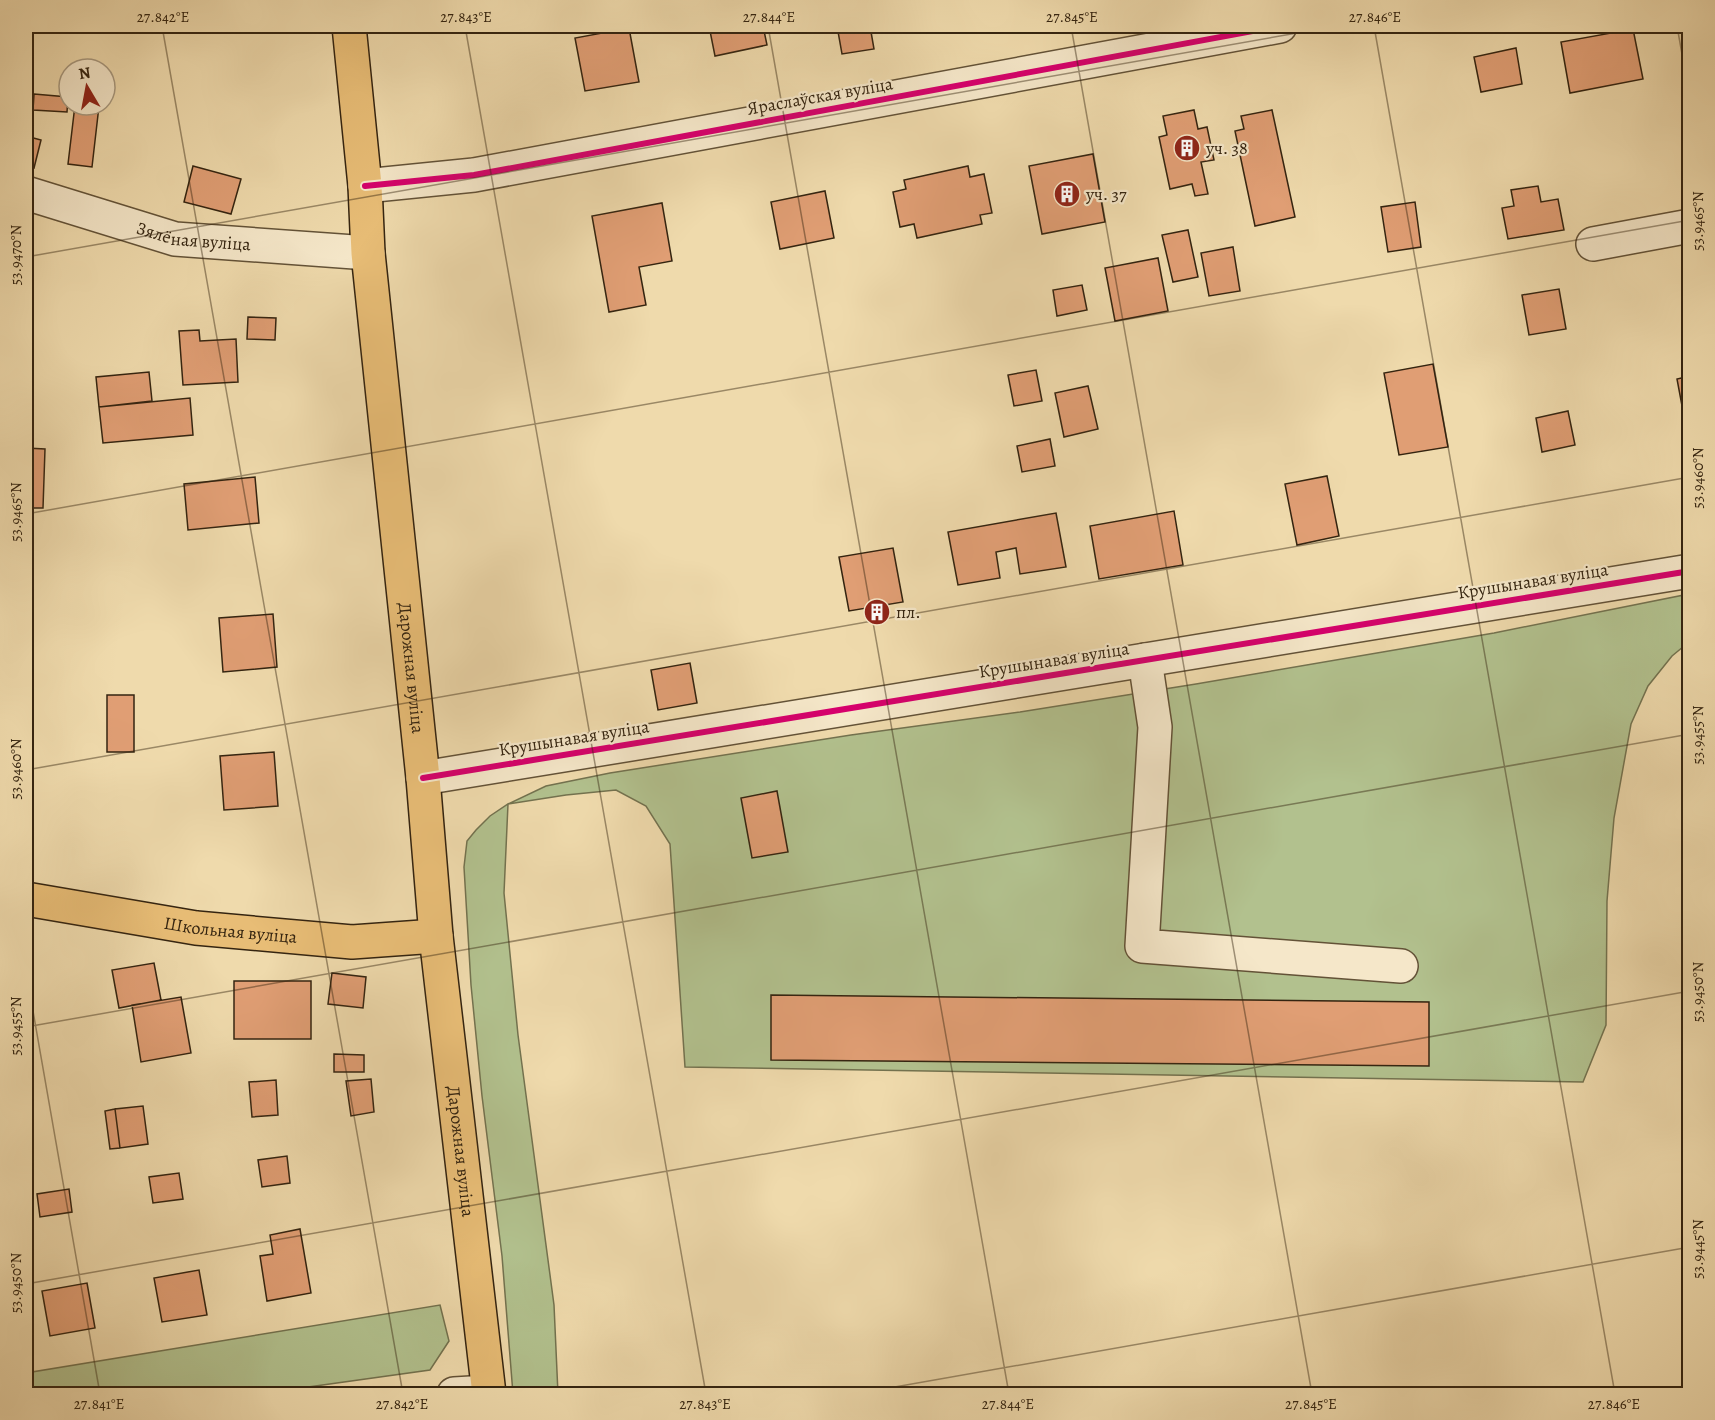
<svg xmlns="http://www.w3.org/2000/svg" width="1715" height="1420" font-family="Alegreya,serif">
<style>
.green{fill:#b2c18e;stroke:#73724f;stroke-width:1.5}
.building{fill:#e09e74;stroke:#342410;stroke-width:1.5}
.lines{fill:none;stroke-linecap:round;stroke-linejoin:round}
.minor-casing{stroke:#635237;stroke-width:36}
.major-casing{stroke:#342410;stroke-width:36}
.minor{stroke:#f5e7c9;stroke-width:33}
.major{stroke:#e8bd76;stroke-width:33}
.cycleway-casing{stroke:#f5e7c9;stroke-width:10}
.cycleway{stroke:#d6006c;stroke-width:6}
.ticks{fill:none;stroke:#342410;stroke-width:1.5;stroke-opacity:0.45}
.labels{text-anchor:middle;stroke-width:4.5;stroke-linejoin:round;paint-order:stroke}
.street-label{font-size:18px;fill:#342410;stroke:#f5e7c9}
.poi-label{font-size:18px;fill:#342410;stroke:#f5e7c9;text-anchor:start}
.neatline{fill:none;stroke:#342410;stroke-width:2}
.ticks-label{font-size:15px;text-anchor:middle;fill:#342410}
</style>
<rect width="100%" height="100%" fill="#efdaac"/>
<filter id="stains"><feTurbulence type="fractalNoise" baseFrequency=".00333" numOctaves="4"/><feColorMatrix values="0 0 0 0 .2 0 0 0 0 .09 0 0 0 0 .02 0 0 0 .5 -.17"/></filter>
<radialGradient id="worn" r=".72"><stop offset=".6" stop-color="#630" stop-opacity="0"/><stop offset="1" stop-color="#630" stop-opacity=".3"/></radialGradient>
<path class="green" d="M 1689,594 L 1689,642 L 1672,656 L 1648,686 L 1631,724 L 1614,818 L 1607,901 L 1606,1025 L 1583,1082 L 685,1067 L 670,844 L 646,806 L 616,790 L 566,795 L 508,804 L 504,893 L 518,1035 L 554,1305 L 558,1394 L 513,1394 L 502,1256 L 482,1096 L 471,985 L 464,867 L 467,841 L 476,830 L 490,816 L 508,804 L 546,786 L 610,773 L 851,735 L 1020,712 L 1196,684 L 1494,633 Z
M 440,1305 L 449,1341 L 430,1370 L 258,1394 L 26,1394 L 26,1373 Z"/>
<path class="building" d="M 709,26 L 763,26 L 767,45 L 715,56 Z
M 837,26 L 870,26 L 874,49 L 842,54 Z
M 629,28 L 639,82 L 585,91 L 575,38 Z
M 1633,29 L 1643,79 L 1570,93 L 1561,42 Z
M 1516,48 L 1522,84 L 1481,92 L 1474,57 Z
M 34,94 L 68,97 L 67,112 L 33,110 Z
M 75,105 L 99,106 L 92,167 L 68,164 Z
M 1194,110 L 1198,129 L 1207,127 L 1214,160 L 1201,162 L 1208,194 L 1195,196 L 1192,184 L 1170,189 L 1159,137 L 1167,135 L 1163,116 Z
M 1272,110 L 1295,217 L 1255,226 L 1235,131 L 1244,129 L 1241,116 Z
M 26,136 L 41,140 L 34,168 L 26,166 Z
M 1093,154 L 1105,222 L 1042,234 L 1029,166 Z
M 193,166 L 241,179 L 231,214 L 184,202 Z
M 968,166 L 970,177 L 984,174 L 992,213 L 980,215 L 982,224 L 917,238 L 914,224 L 900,227 L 893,192 L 906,189 L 904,180 Z
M 1538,186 L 1541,202 L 1558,199 L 1564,230 L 1508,239 L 1502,208 L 1514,206 L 1511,190 Z
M 825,191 L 834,238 L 780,249 L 771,202 Z
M 1415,202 L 1421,247 L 1388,252 L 1381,207 Z
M 662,203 L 672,261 L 639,267 L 646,305 L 609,312 L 592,216 Z
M 1188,230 L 1198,277 L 1173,282 L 1162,235 Z
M 1233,247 L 1240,291 L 1209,296 L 1201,253 Z
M 1158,258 L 1168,311 L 1115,321 L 1105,268 Z
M 1082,285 L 1087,310 L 1057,316 L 1053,290 Z
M 1559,289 L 1566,329 L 1529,335 L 1522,295 Z
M 248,317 L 276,318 L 275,340 L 247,339 Z
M 199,330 L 200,341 L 236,339 L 238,382 L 183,385 L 179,331 Z
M 1433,364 L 1448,447 L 1399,455 L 1384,373 Z
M 1036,370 L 1042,401 L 1014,406 L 1008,375 Z
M 149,372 L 152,401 L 99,407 L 96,377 Z
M 1690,376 L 1690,437 L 1688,438 L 1677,379 Z
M 1088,386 L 1098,429 L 1064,437 L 1055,393 Z
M 190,398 L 193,435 L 103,443 L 99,407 Z
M 1568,411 L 1575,445 L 1542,452 L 1536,418 Z
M 1050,439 L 1055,466 L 1022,472 L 1017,446 Z
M 26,448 L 45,449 L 43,508 L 26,508 Z
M 1327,476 L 1339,536 L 1297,545 L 1285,484 Z
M 255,477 L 259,523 L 188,530 L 184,484 Z
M 1174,511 L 1183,565 L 1099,579 L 1090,526 Z
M 1056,513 L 1066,567 L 1020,574 L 1016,548 L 996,552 L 1000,578 L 958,585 L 948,532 Z
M 893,548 L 903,602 L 849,611 L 839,557 Z
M 883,605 L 885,615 L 870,618 L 869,608 Z
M 273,614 L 277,667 L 223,672 L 219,618 Z
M 690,663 L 697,703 L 658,710 L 651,670 Z
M 107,695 L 134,695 L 134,752 L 107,752 Z
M 274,752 L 278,806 L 224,810 L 220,756 Z
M 777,791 L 788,852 L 752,858 L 741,798 Z
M 154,963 L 161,1000 L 119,1008 L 112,970 Z
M 332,973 L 366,977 L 363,1008 L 328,1004 Z
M 234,981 L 311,981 L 311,1039 L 234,1039 Z
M 771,995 L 1429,1002 L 1429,1066 L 771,1060 Z
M 181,997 L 191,1053 L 141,1062 L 132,1005 Z
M 334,1054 L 364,1055 L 364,1072 L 334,1072 Z
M 371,1079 L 374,1112 L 351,1116 L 346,1081 Z
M 276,1080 L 278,1115 L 252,1117 L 249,1082 Z
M 143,1106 L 148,1144 L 120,1148 L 115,1109 Z
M 115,1109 L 120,1148 L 110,1149 L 105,1111 Z
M 287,1156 L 290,1183 L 262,1187 L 258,1160 Z
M 179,1173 L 183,1199 L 153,1203 L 149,1177 Z
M 69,1189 L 72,1212 L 40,1217 L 37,1194 Z
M 300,1229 L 311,1293 L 267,1301 L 260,1256 L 273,1254 L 270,1235 Z
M 199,1270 L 207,1315 L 162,1322 L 154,1278 Z
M 87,1283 L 95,1328 L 50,1336 L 42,1291 Z"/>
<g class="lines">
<defs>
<g id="minor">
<path d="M 365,186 L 474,175 L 1280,26"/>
<path id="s1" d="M 26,193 L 175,239 L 368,253"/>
<path d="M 1593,244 L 1690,226"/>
<path d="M 1145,660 L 1155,727 L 1142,946 L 1401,966"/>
<path d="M 423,778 L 1690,571"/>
<path d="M 454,1394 L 488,1392"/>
</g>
<g id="major">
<path id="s2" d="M 349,26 L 365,186 L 368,253 L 423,778 L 436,936 L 489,1394"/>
<path id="s3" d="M 26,899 L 196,928 L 352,942 L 436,936"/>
</g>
</defs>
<use href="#minor" class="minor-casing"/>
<use href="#major" class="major-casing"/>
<use href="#minor" class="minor"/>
<use href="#major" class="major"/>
<defs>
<path id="cycleway" d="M 365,186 L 474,175 L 1280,26
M 423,778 L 1690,571"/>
</defs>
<use href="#cycleway" class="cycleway-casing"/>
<use href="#cycleway" class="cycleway"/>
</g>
<path class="ticks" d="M 162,26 L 403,1394M 465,26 L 706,1394M 768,26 L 1009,1394M 1071,26 L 1312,1394M 1374,26 L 1615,1394M 1677,26 L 1690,99M 26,257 L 1337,26M 26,514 L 1690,220M 26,770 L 1690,477M 26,971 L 100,1394M 26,1027 L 1690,734M 26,1284 L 1690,991M 855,1394 L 1690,1247"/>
<defs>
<symbol id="building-disc" viewBox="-11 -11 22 22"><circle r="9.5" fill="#8f2418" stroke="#f5e7c9"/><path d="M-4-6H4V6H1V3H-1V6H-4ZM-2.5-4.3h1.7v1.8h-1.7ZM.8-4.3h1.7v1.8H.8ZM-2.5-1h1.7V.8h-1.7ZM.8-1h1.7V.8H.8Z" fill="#fff"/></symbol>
</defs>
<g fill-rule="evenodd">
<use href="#building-disc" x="1172" y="133" width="30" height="30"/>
<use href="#building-disc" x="1052" y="179" width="30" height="30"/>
<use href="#building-disc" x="862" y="597" width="30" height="30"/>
</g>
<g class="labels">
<g class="street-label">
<text transform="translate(820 96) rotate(-10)" y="6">Яраслаўская вуліца</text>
<text dy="6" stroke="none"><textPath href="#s1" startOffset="174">Зялёная вуліца</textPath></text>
<text transform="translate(1533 581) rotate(-9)" y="6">Крушынавая вуліца</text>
<text transform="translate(1054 660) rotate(-9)" y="6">Крушынавая вуліца</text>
<text dy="6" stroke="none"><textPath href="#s2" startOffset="645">Дарожная вуліца</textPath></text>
<text transform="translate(574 738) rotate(-9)" y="6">Крушынавая вуліца</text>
<text dy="6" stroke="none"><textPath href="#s3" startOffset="207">Школьная вуліца</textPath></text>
<text dy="6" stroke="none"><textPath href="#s2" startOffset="1131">Дарожная вуліца</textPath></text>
</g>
<g class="poi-label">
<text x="1206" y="154">уч. 38</text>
<text x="1086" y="200">уч. 37</text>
<text x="896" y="618">пл.</text>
</g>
</g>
<rect width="1715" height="1420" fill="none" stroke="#efdaac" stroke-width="66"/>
<g transform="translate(87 87) rotate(350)"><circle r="28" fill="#f5e7c9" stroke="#a8997f" stroke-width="1.5"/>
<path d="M0-4.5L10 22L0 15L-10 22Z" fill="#8f2418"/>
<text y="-9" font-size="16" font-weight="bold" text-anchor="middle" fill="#342410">N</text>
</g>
<rect x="33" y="33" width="1649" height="1354" class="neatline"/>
<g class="ticks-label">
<text x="163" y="22">27.842°E</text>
<text x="466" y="22">27.843°E</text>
<text x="769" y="22">27.844°E</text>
<text x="1072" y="22">27.845°E</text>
<text x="1375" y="22">27.846°E</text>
<text transform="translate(1698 221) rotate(-90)" y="5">53.9465°N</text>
<text transform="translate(16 255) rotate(-90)" y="5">53.9470°N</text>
<text transform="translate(1698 478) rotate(-90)" y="5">53.9460°N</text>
<text transform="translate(16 512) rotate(-90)" y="5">53.9465°N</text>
<text transform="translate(1698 735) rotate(-90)" y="5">53.9455°N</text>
<text transform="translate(16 769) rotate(-90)" y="5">53.9460°N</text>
<text transform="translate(1698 992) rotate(-90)" y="5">53.9450°N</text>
<text transform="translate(16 1026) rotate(-90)" y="5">53.9455°N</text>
<text transform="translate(1698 1249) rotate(-90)" y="5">53.9445°N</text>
<text transform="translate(16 1283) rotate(-90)" y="5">53.9450°N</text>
<text x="99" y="1409">27.841°E</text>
<text x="402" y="1409">27.842°E</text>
<text x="705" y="1409">27.843°E</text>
<text x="1008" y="1409">27.844°E</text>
<text x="1311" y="1409">27.845°E</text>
<text x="1614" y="1409">27.846°E</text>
</g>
<rect width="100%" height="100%" filter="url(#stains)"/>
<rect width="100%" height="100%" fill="url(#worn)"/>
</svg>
